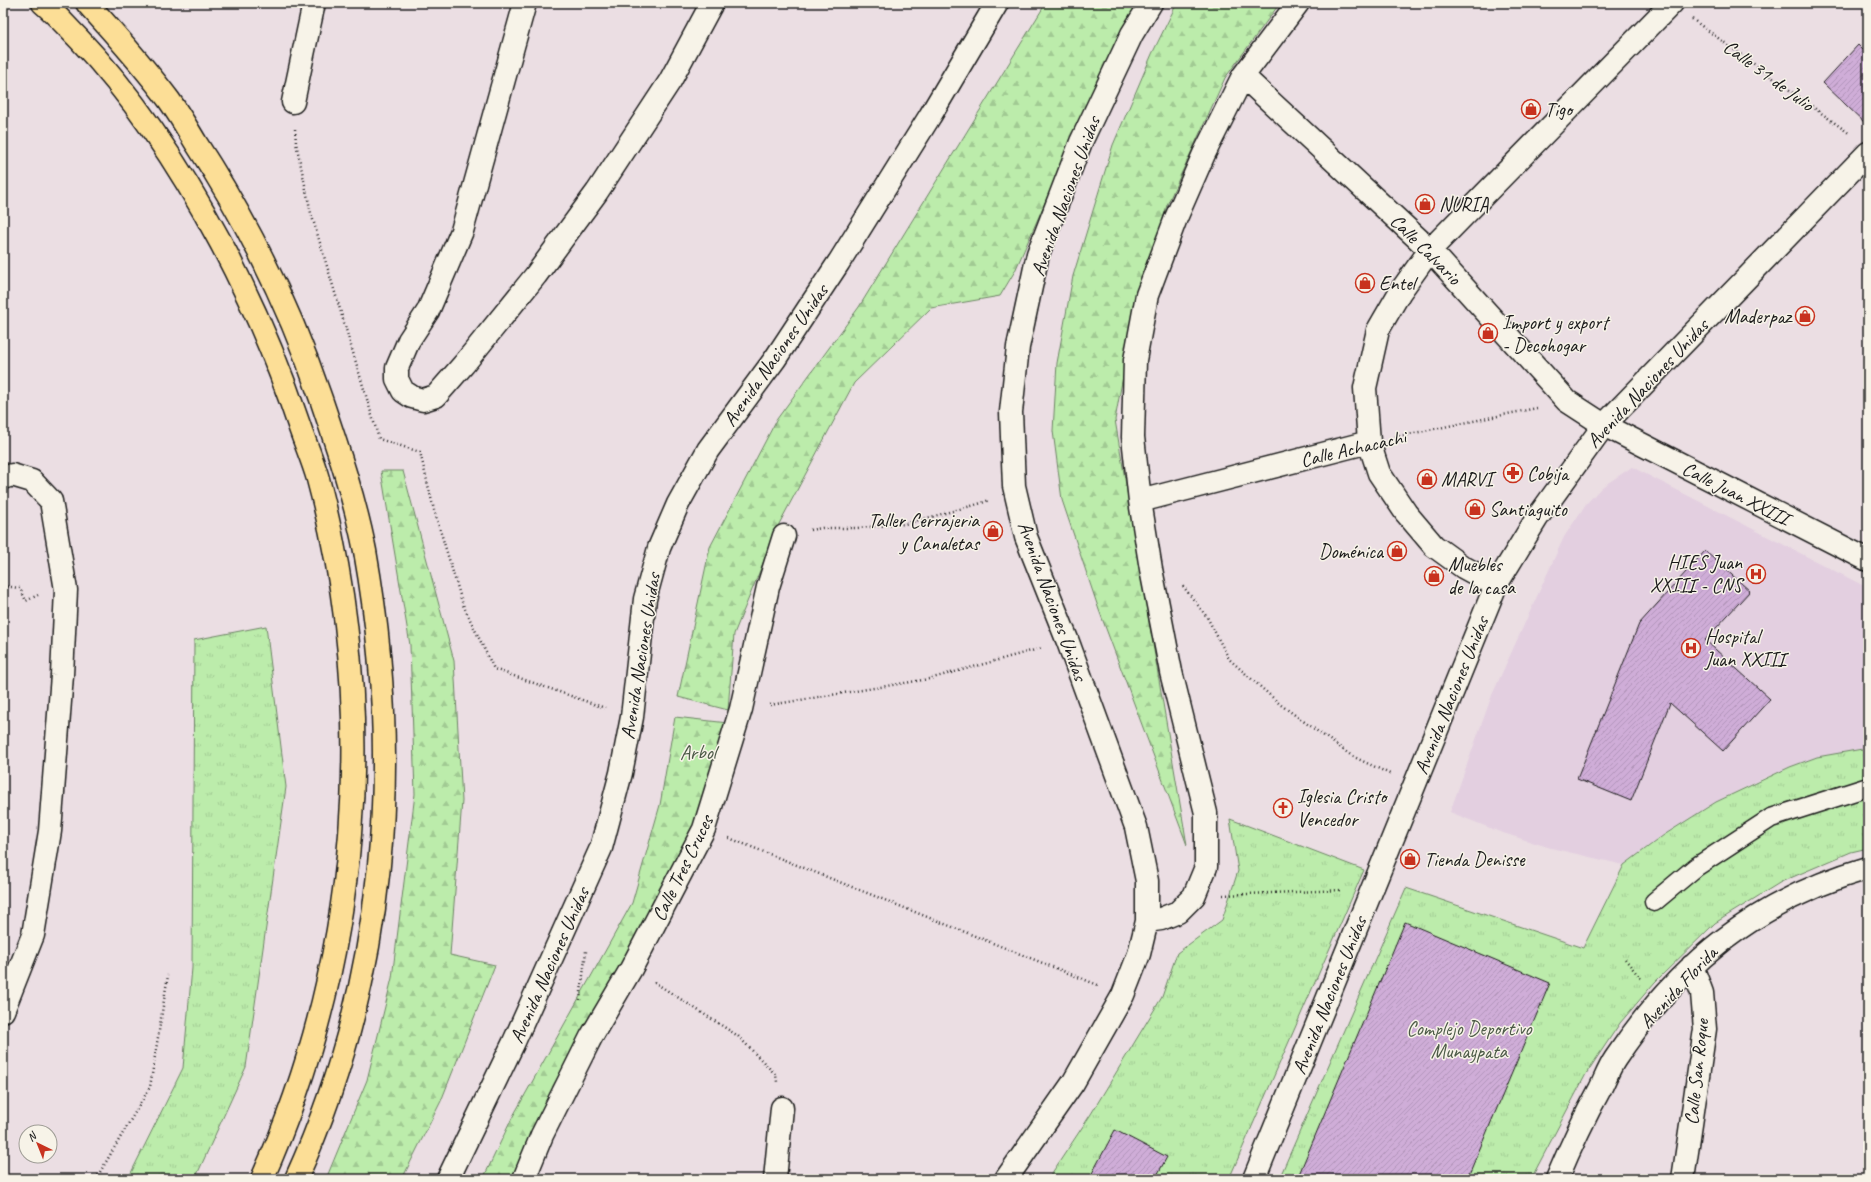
<svg xmlns="http://www.w3.org/2000/svg" width="1871" height="1182" font-family="Caveat,sans-serif">
<style>
.built{fill:#e3cfe0}
.grass{fill:url(#grass-tufts);stroke:#6c8464}
.forest{fill:url(#forest-firs);stroke:#6c8464}
.building{fill:url(#building-hatch);stroke:#1c1c1c}
.lines{fill:none;stroke-linecap:round;stroke-linejoin:round}
.lane-casing{stroke:#1c1c1c;stroke-width:21}
.street-casing{stroke:#1c1c1c;stroke-width:25}
.secondary-casing{stroke:#1c1c1c;stroke-width:25}
.highway-casing{stroke:#1c1c1c;stroke-width:25}
.path{stroke:#1c1c1c;stroke-width:2.5;stroke-dasharray:1 3;stroke-linecap:butt}
.lane{stroke:#f7f3e8;stroke-width:18}
.street{stroke:#f7f3e8;stroke-width:22}
.secondary{stroke:#f7f3e8;stroke-width:22}
.highway{stroke:#fcde96;stroke-width:22}
.labels{text-anchor:middle;stroke-width:3;stroke-linejoin:round;paint-order:stroke}
.street-label{font-size:20px;fill:#1c1c1c;stroke:#f7f3e8}
.poi-label{font-size:20px;fill:#1c1c1c;stroke:#f7f3e8;text-anchor:start}
.park-label{font-size:20px;fill:#4c5a47;stroke:#f7f3e8}
</style>
<defs>
<pattern id="grass-tufts" width="24" height="20" patternUnits="userSpaceOnUse"><rect width="24" height="20" fill="#bcecab"/><path d="M3 7l-1-3M5 7V3M7 7l1-3M15 17l-1-3M17 17v-4M19 17l1-3" fill="none" stroke="#a1ca93"/></pattern>
<pattern id="forest-firs" width="22" height="20" patternUnits="userSpaceOnUse"><rect width="22" height="20" fill="#bcecab"/><path d="M5 1l3.5 6h-7zM16 11l3.5 6h-7z" fill="#a1ca93"/></pattern>
<pattern id="building-hatch" width="6" height="6" patternUnits="userSpaceOnUse"><rect width="6" height="6" fill="#cfadd8"/><path d="M-1 1l2-2M0 6l6-6M5 7l2-2" fill="none" stroke="#b194b9"/></pattern>
</defs>
<rect width="100%" height="100%" fill="#ebdee3"/>
<filter id="ink" filterUnits="userSpaceOnUse"><feTurbulence type="fractalNoise" baseFrequency=".025" numOctaves="2"/><feDisplacementMap in="SourceGraphic" scale="8" xChannelSelector="R" yChannelSelector="G"/><feConvolveMatrix kernelMatrix="1 2 1 2 8 2 1 2 1" color-interpolation-filters="sRGB"/></filter>
<g filter="url(#ink)">
<path class="built" d="M 1632,467 L 1868,588 L 1868,748 L 1817,757 L 1764,778 L 1716,802 L 1664,835 L 1624,865 L 1551,848 L 1500,832 L 1450,812 L 1492,695 L 1564,537 L 1586,504 L 1602,487 Z"/>
<path class="grass" d="M 266,626 L 286,787 L 246,1067 L 195,1179 L 128,1179 L 183,1068 L 192,968 L 194,640 Z
M 1868,748 L 1868,848 L 1851,852 L 1781,882 L 1715,923 L 1655,982 L 1620,1023 L 1586,1074 L 1531,1179 L 1279,1179 L 1406,888 L 1583,948 L 1624,865 L 1664,835 L 1716,802 L 1790,767 L 1817,757 Z
M 1230,819 L 1364,870 L 1229,1179 L 1048,1179 L 1091,1114 L 1162,997 L 1177,953 L 1222,920 L 1238,871 Z"/>
<path class="forest" d="M 1046,3 L 1137,3 L 1118,36 L 1015,271 L 1000,296 L 931,308 L 854,383 L 779,524 L 734,634 L 728,710 L 678,697 L 710,547 L 777,419 L 859,307 Z
M 1177,3 L 1280,3 L 1225,78 L 1167,205 L 1132,326 L 1115,420 L 1187,845 L 1099,610 L 1062,500 L 1053,431 L 1057,363 L 1073,276 L 1113,145 L 1152,54 Z
M 381,471 L 403,471 L 454,661 L 462,801 L 450,955 L 495,965 L 441,1101 L 402,1179 L 326,1179 L 367,1080 L 392,978 L 415,794 L 410,645 Z
M 675,717 L 737,724 L 676,907 L 550,1137 L 531,1179 L 483,1179 L 512,1118 L 632,903 L 660,805 Z"/>
<path class="building" d="M 1858,45 L 1868,55 L 1868,123 L 1867,125 L 1823,83 Z
M 1705,551 L 1750,591 L 1705,640 L 1770,699 L 1723,751 L 1670,703 L 1631,801 L 1577,779 L 1639,624 Z
M 1405,922 L 1550,983 L 1467,1179 L 1297,1179 Z
M 1115,1130 L 1167,1157 L 1155,1179 L 1089,1179 Z"/>
<g class="lines">
<defs>
<path id="lane" d="M 1654,902 L 1696,867 L 1771,818 L 1868,787"/>
<path id="street" d="M 525,3 L 462,231 L 428,311 L 409,340 L 397,368 L 397,379 L 403,391 L 412,397 L 423,400 L 436,396 L 464,364 L 536,275 L 597,192 L 670,81 L 712,3
M 1243,76 L 1430,250 L 1567,401 L 1604,425 L 1868,560
M 293,102 L 314,3
M 3,478 L 12,475 L 32,481 L 51,501 L 66,590 L 62,675 L 50,831 L 33,935 L 3,1011
M 1140,501 L 1369,442
M 1496,585 L 1463,567 L 1434,546 L 1406,513 L 1379,473 L 1369,442 L 1365,388 L 1378,330 L 1400,292 L 1430,250 L 1672,3
M 1147,921 L 1161,919 L 1178,912 L 1194,896 L 1206,867 L 1206,813 L 1171,672 L 1151,569 L 1140,501 L 1133,437 L 1135,360 L 1147,295 L 1176,218 L 1204,154 L 1243,76 L 1298,3
M 448,1179 L 513,1044 L 601,848 L 621,773 L 632,717 L 645,599 L 659,548 L 678,504 L 708,450 L 775,359 L 839,262 L 930,116 L 997,3
M 524,1179 L 542,1135 L 591,1037 L 631,969 L 704,829 L 741,709 L 768,587 L 784,536
M 775,1179 L 782,1108
M 1006,1179 L 1073,1083 L 1123,995 L 1139,954 L 1147,921 L 1147,881 L 1136,827 L 1068,642 L 1026,537 L 1014,486 L 1011,412 L 1018,347 L 1038,254 L 1081,142 L 1132,34 L 1151,3
M 1557,1179 C 1570,1148 1584,1118 1600,1089 C 1605,1079 1609,1068 1615,1059 C 1679,963 1757,900 1868,868
M 1683,1179 L 1705,1029 L 1702,993 L 1692,966"/>
<path id="secondary" d="M 1254,1179 L 1496,585 L 1537,518 L 1604,425 L 1868,153"/>
<path id="highway" d="M 43,3 C 56,14 67,27 79,39 C 137,100 182,170 221,243 C 252,302 278,362 299,425 C 305,443 313,461 318,479 C 380,712 360,960 262,1179
M 87,3 C 115,34 144,66 169,100 C 179,114 187,128 196,143 C 249,224 290,308 321,399 C 338,449 355,500 365,551 C 403,764 386,981 296,1179"/>
</defs>
<use href="#lane" class="lane-casing"/>
<use href="#street" class="street-casing"/>
<use href="#secondary" class="secondary-casing"/>
<use href="#highway" class="highway-casing"/>
<path class="path" d="M 1692,19 L 1850,134
M 295,129 L 296,143 L 311,213 L 379,439 L 420,452 L 434,510 L 463,605 L 494,669 L 605,708
M 1395,437 L 1537,408
M 810,530 L 822,528 L 857,528 L 905,524 L 982,503 L 989,500
M 3,586 L 20,588 L 26,601 L 38,595
M 1183,586 L 1207,617 L 1229,659 L 1281,705 L 1352,756 L 1390,774
M 770,705 L 929,679 L 1042,648
M 729,838 L 1098,985
M 1223,895 L 1342,890
M 1625,959 L 1642,980
M 654,982 L 738,1036 L 776,1075 L 777,1082
M 580,1000 L 586,951
M 96,1179 L 150,1087 L 168,975"/>
<use href="#lane" class="lane"/>
<use href="#street" class="street"/>
<use href="#secondary" class="secondary"/>
<use href="#highway" class="highway"/>
</g>
</g>
<defs>
<symbol id="shop-ring" viewBox="-11 -11 22 22"><circle r="9.5" fill="#f7f3e8" stroke="#c8321e" stroke-width="1.5"/><path d="M-5-2.5h2.3a2.7 3.5 0 0 1 5.4 0H5L5.5 6h-11ZM-1.5-2.5h3a1.5 2.3 0 0 0-3 0Z" fill="#c8321e"/></symbol>
<symbol id="pharmacy-ring" viewBox="-11 -11 22 22"><circle r="9.5" fill="#f7f3e8" stroke="#c8321e" stroke-width="1.5"/><path d="M-2-6h4v4h4v4h-4v4h-4v-4h-4v-4h4Z" fill="#c8321e"/></symbol>
<symbol id="hospital-ring" viewBox="-11 -11 22 22"><circle r="9.5" fill="#f7f3e8" stroke="#c8321e" stroke-width="1.5"/><path d="M-5-5h3v3.5h4V-5h3V5h-3V1.5h-4V5h-3Z" fill="#c8321e"/></symbol>
<symbol id="church-ring" viewBox="-11 -11 22 22"><circle r="9.5" fill="#f7f3e8" stroke="#c8321e" stroke-width="1.5"/><path d="M-1.2-6h2.4v3.5h3.3v2.4h-3.3V6h-2.4V-.1h-3.3v-2.4h3.3Z" fill="#c8321e"/></symbol>
</defs>
<g fill-rule="evenodd">
<use href="#shop-ring" x="1520" y="98" width="22" height="22"/>
<use href="#shop-ring" x="1414" y="193" width="22" height="22"/>
<use href="#shop-ring" x="1354" y="272" width="22" height="22"/>
<use href="#shop-ring" x="1794" y="305" width="22" height="22"/>
<use href="#shop-ring" x="1477" y="322" width="22" height="22"/>
<use href="#pharmacy-ring" x="1502" y="462" width="22" height="22"/>
<use href="#shop-ring" x="1416" y="468" width="22" height="22"/>
<use href="#shop-ring" x="1464" y="498" width="22" height="22"/>
<use href="#shop-ring" x="982" y="520" width="22" height="22"/>
<use href="#shop-ring" x="1386" y="540" width="22" height="22"/>
<use href="#hospital-ring" x="1745" y="563" width="22" height="22"/>
<use href="#shop-ring" x="1423" y="565" width="22" height="22"/>
<use href="#hospital-ring" x="1680" y="637" width="22" height="22"/>
<use href="#church-ring" x="1272" y="797" width="22" height="22"/>
<use href="#shop-ring" x="1399" y="848" width="22" height="22"/>
</g>
<g class="labels">
<g class="street-label">
<text transform="translate(1769 75) rotate(36)" y="7">Calle 31 de Julio</text>
<text transform="translate(1065 196) rotate(-70)" y="7">Avenida Naciones Unidas</text>
<text transform="translate(1426 249) rotate(45)" y="7">Calle Calvario</text>
<text transform="translate(775 355) rotate(-55)" y="7">Avenida Naciones Unidas</text>
<text transform="translate(1647 383) rotate(-47)" y="7">Avenida Naciones Unidas</text>
<text transform="translate(1353 448) rotate(-13)" y="7">Calle Achacachi</text>
<text transform="translate(1736 493) rotate(27)" y="7">Calle Juan XXIII</text>
<text transform="translate(1053 601) rotate(70)" y="7">Avenida Naciones Unidas</text>
<text transform="translate(640 656) rotate(-81)" y="7">Avenida Naciones Unidas</text>
<text transform="translate(1451 695) rotate(-68)" y="7">Avenida Naciones Unidas</text>
<text transform="translate(682 868) rotate(-64)" y="7">Calle Tres Cruces</text>
<text transform="translate(549 965) rotate(-66)" y="7">Avenida Naciones Unidas</text>
<text transform="translate(1678 987) rotate(-47)" y="7">Avenida Florida</text>
<text transform="translate(1329 995) rotate(-68)" y="7">Avenida Naciones Unidas</text>
<text transform="translate(1696 1072) rotate(-84)" y="7">Calle San Roque</text>
</g>
<g class="poi-label">
<text x="1545" y="116">Tigo</text>
<text x="1439" y="211">NURIA</text>
<text x="1379" y="290">Entel</text>
<text x="1791" y="323" text-anchor="end">Maderpaz</text>
<text x="1502" y="329">Import y export<tspan x="1502" dy="23">- Decohogar</tspan></text>
<text x="1527" y="480">Cobija</text>
<text x="1441" y="486">MARVI</text>
<text x="1489" y="516">Santiaguito</text>
<text x="979" y="527" text-anchor="end">Taller Cerrajeria<tspan x="979" dy="23">y Canaletas</tspan></text>
<text x="1383" y="558" text-anchor="end">Doménica</text>
<text x="1742" y="569" text-anchor="end">HIES Juan<tspan x="1742" dy="23">XXIII - CNS</tspan></text>
<text x="1448" y="571">Muebles<tspan x="1448" dy="23">de la casa</tspan></text>
<text x="1705" y="643">Hospital<tspan x="1705" dy="23">Juan XXIII</tspan></text>
<text x="1297" y="803">Iglesia Cristo<tspan x="1297" dy="23">Vencedor</tspan></text>
<text x="1424" y="866">Tienda Denisse</text>
</g>
<g class="park-label">
<text x="698" y="759">Arbol</text>
<text x="1469" y="1035">Complejo Deportivo<tspan x="1469" dy="23">Munaypata</tspan></text>
</g>
</g>
<rect width="1871" height="1182" fill="none" stroke="#f7f3e8" stroke-width="16"/>
<rect x="8" y="8" width="1855" height="1166" fill="none" stroke="#1c1c1c" stroke-width="1.5" filter="url(#ink)"/>
<g transform="translate(38 1144) rotate(317)"><circle r="19" fill="#f7f3e8" stroke="#9f9d96"/>
<path d="M0-3L7 15L0 10L-7 15Z" fill="#c8321e"/>
<text y="-6" font-size="11" font-weight="bold" text-anchor="middle" fill="#1c1c1c">N</text>
</g>
</svg>
